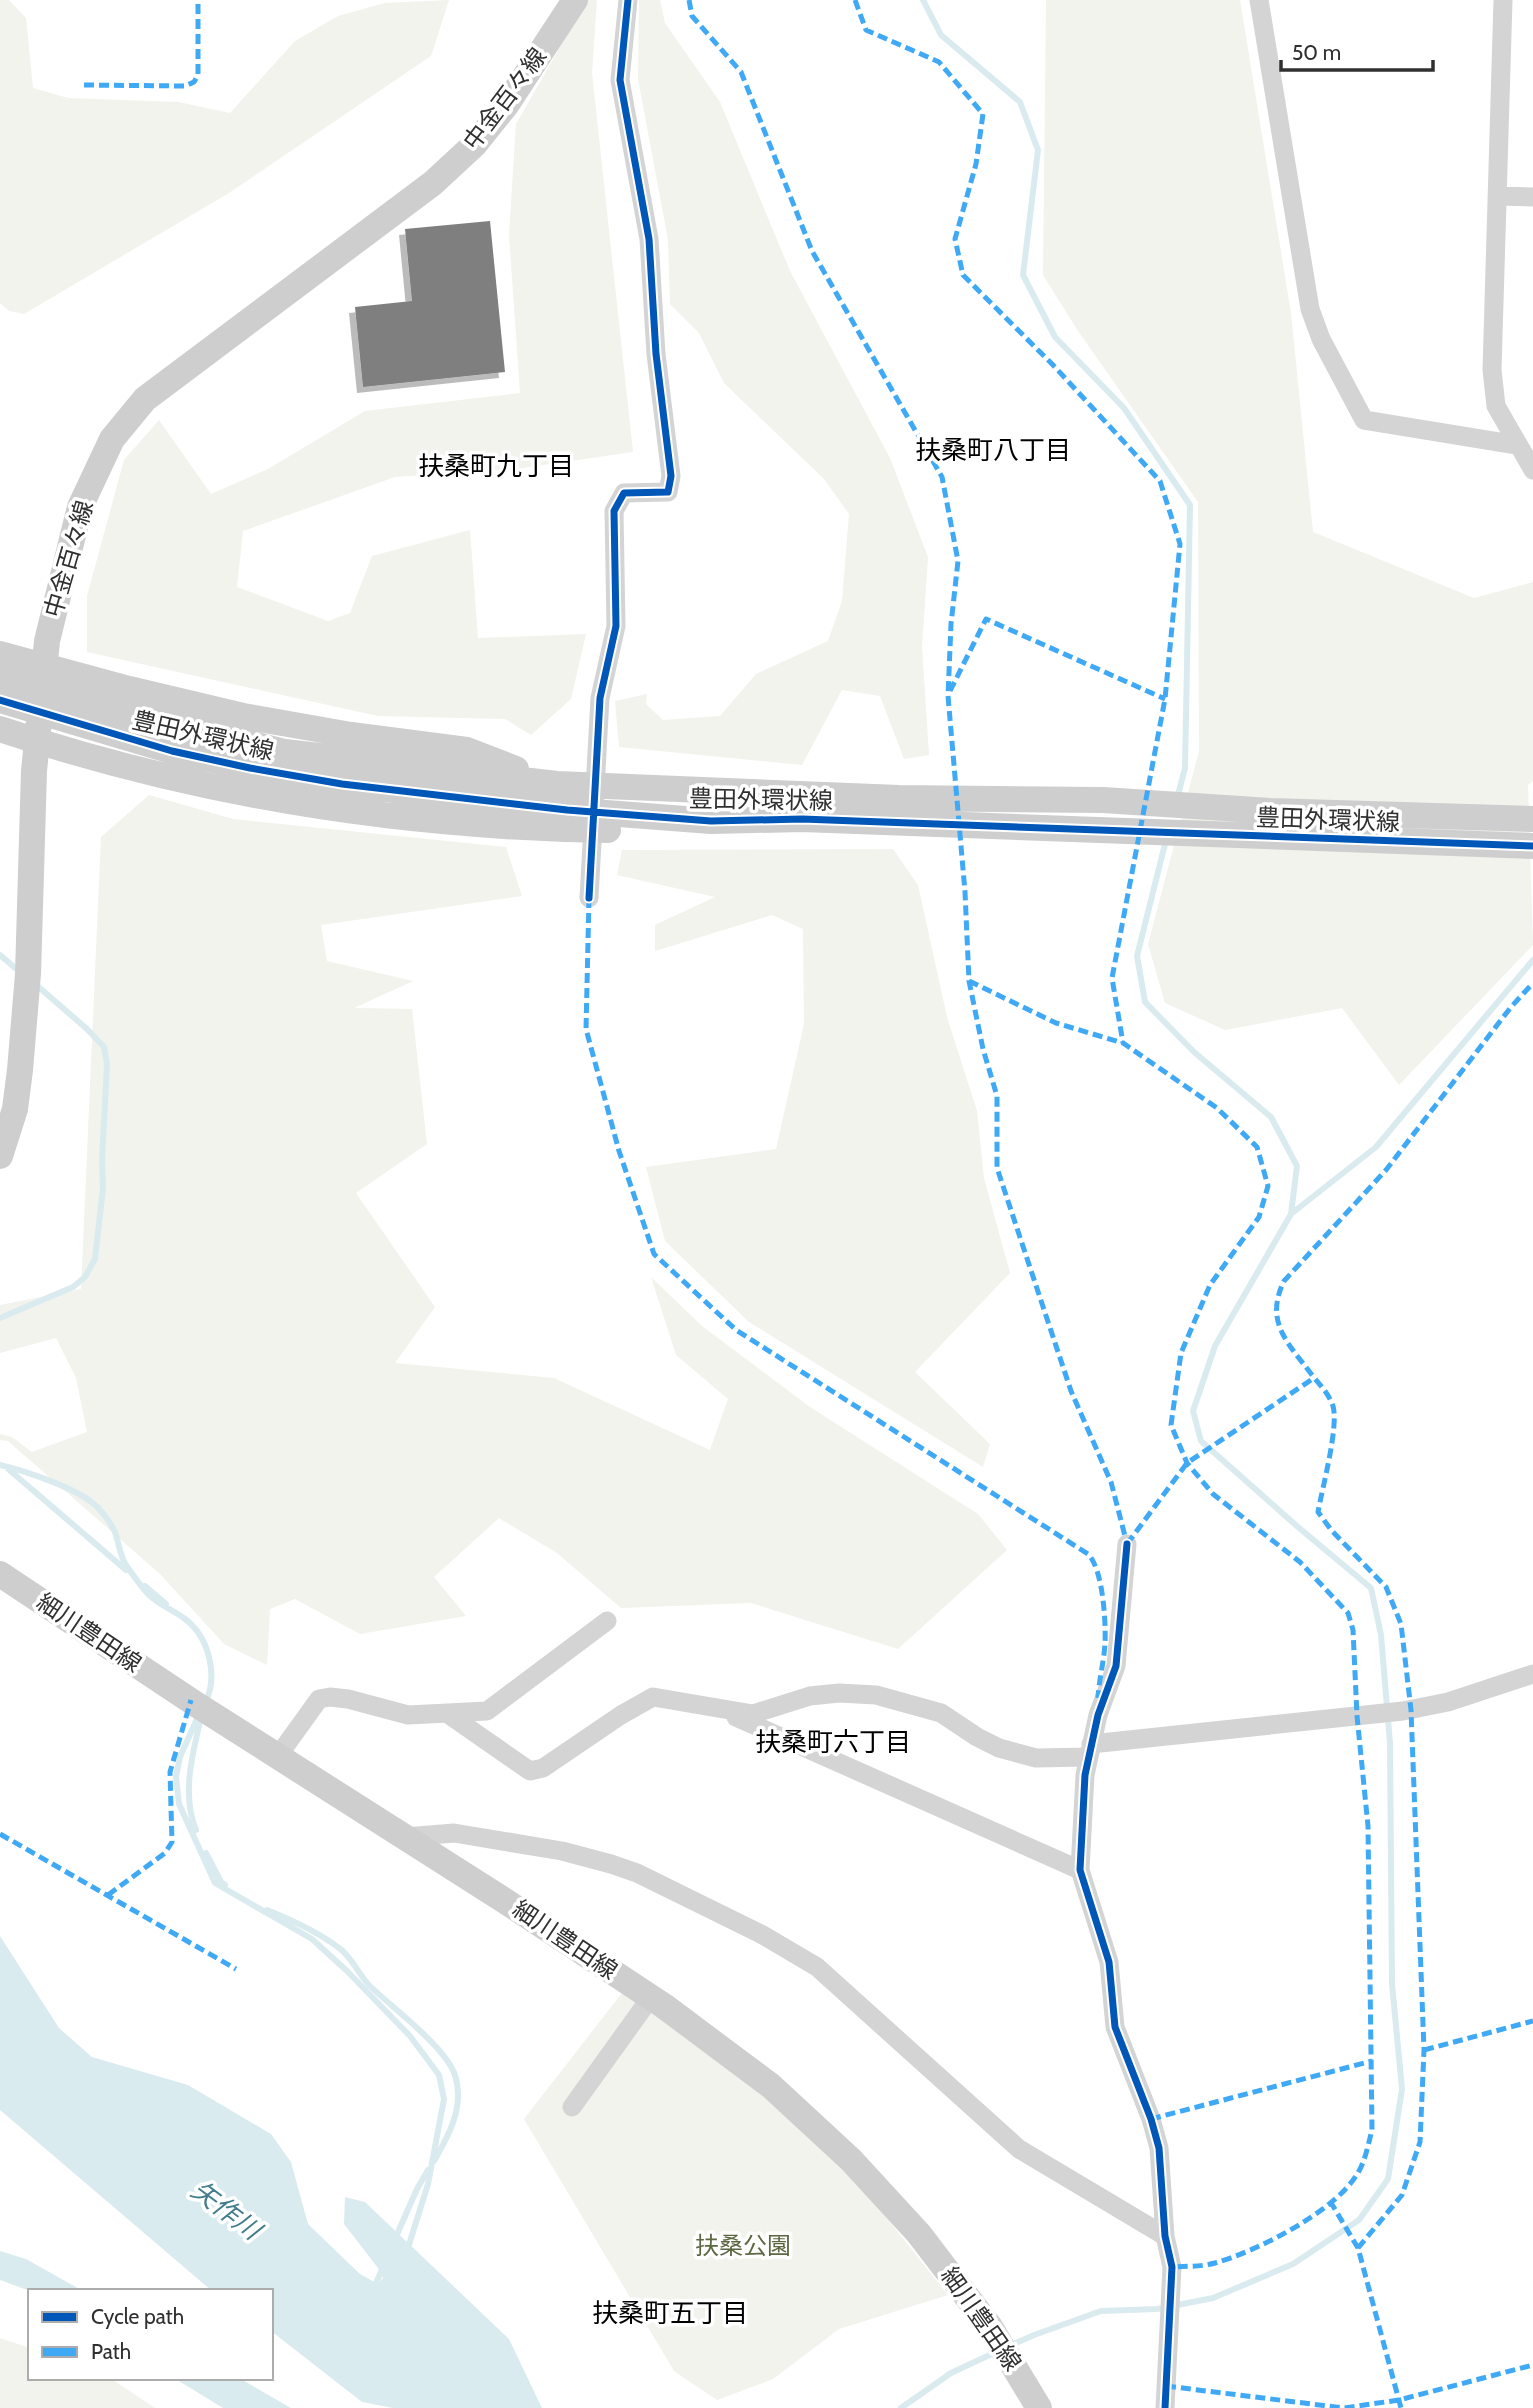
<svg xmlns="http://www.w3.org/2000/svg" width="1533" height="2408" font-family="Cabin,'Noto Sans JP',sans-serif">
<style>
.green{fill:#f1f3ec}
.water{fill:#daebef}
.lines{fill:none;stroke-linecap:round;stroke-linejoin:round}
.stream{stroke:#daebef;stroke-width:6}
.building{fill:#7f7f7f;filter:url(#shadow)}
.street{stroke:#d4d4d4;stroke-width:19}
.secondary{stroke:#cecece;stroke-width:26}
.quiet{stroke:#3fa9f5;stroke-width:5;stroke-dasharray:10 5;stroke-linecap:butt}
.cycleway-casing{stroke:#fff;stroke-width:11}
.cycleway{stroke:#0057b8;stroke-width:7}
.labels{text-anchor:middle;stroke-width:7;stroke-linejoin:round;paint-order:stroke}
.street-label{font-size:24px;fill:#303030;stroke:#fff}
.park-label{font-size:24px;fill:#5b6841;stroke:#fff}
.neighbourhood-label{font-size:26px;fill:#000;stroke:#fff}
.water-label{font-size:26px;font-style:italic;fill:#447e8c;stroke:#fff}
</style>
<defs>
<filter id="shadow"><feDropShadow dx="-6" dy="6" stdDeviation="0" flood-color="#0004"/></filter>
</defs>
<rect width="100%" height="100%" fill="#fff"/>
<path class="green" d="M 0,0 L 9,0 L 26,18 L 33,88 L 68,98 L 178,102 L 230,113 L 295,41 L 338,16 L 385,3 L 449,0 L 431,56 L 229,193 L 24,314 L 9,311 L 0,303 Z
M 587,0 L 597,0 L 592,73 L 633,452 L 515,469 L 395,477 L 243,531 L 237,587 L 328,621 L 350,613 L 372,556 L 470,530 L 478,638 L 586,634 L 571,699 L 531,735 L 505,719 L 378,716 L 87,652 L 87,596 L 124,460 L 159,420 L 211,494 L 268,469 L 365,411 L 520,393 L 509,234 L 516,124 Z
M 639,0 L 660,0 L 665,23 L 720,102 L 790,271 L 890,458 L 928,557 L 922,647 L 929,755 L 904,759 L 880,696 L 842,690 L 802,765 L 619,747 L 615,701 L 647,694 L 646,704 L 663,720 L 720,716 L 756,674 L 828,641 L 842,601 L 849,514 L 824,479 L 724,383 L 699,333 L 670,304 L 668,240 L 638,79 Z
M 1046,0 L 1240,0 L 1291,313 L 1313,532 L 1474,598 L 1533,582 L 1533,781 L 1528,785 L 1533,945 L 1399,1085 L 1342,1008 L 1225,1030 L 1165,1003 L 1148,944 L 1199,751 L 1198,502 L 1078,331 L 1043,275 Z
M 149,795 L 233,819 L 506,847 L 522,896 L 321,925 L 327,961 L 413,981 L 354,1008 L 412,1009 L 427,1144 L 356,1193 L 435,1307 L 395,1363 L 554,1378 L 710,1450 L 728,1399 L 676,1355 L 651,1277 L 702,1326 L 810,1407 L 978,1514 L 1007,1550 L 898,1649 L 751,1603 L 621,1608 L 557,1553 L 499,1518 L 434,1577 L 466,1616 L 360,1634 L 295,1599 L 270,1609 L 267,1665 L 224,1644 L 160,1574 L 8,1441 L 0,1440 L 0,1434 L 12,1437 L 32,1452 L 87,1432 L 76,1378 L 56,1338 L 0,1353 L 0,1305 L 81,1289 L 101,837 Z
M 893,849 L 918,885 L 947,1017 L 977,1111 L 984,1178 L 1010,1273 L 915,1372 L 990,1444 L 983,1467 L 749,1322 L 665,1241 L 646,1167 L 776,1149 L 804,1024 L 803,929 L 772,915 L 655,951 L 655,925 L 715,897 L 617,875 L 622,850 Z
M 629,1984 L 765,2095 L 867,2193 L 948,2295 L 839,2329 L 773,2379 L 717,2400 L 674,2371 L 524,2119 Z
M 0,2338 L 30,2348 L 30,2378 L 110,2378 L 155,2408 L 0,2408 Z"/>
<path class="water" d="M 0,1936 L 59,2028 L 92,2057 L 188,2085 L 271,2134 L 291,2162 L 308,2224 L 360,2274 L 378,2284 L 383,2278 L 378,2268 L 344,2224 L 345,2197 L 365,2202 L 509,2339 L 542,2408 L 393,2408 L 362,2402 L 271,2331 L 271,2291 L 212,2291 L 0,2110 Z
M 0,2251 L 26,2259 L 83,2291 L 30,2291 L 0,2280 Z
M 174,2378 L 239,2378 L 291,2408 L 223,2408 Z"/>
<g class="lines">
<path class="stream" d="M 923,0 L 941,35 L 1020,102 L 1038,150 L 1023,275 L 1055,337 L 1124,408 L 1190,505 L 1185,768 L 1177,799
M 0,955 L 20,972
M 1291,1214 L 1376,1147 L 1533,960
M 0,1318 L 73,1287 L 85,1277 L 95,1259 L 103,1188 L 102,1160 L 107,1064 L 104,1047 L 87,1029 L 34,983
M 0,1465 C 25,1471 70,1486 90,1501 C 99,1507 109,1520 114,1530 C 119,1541 119,1554 126,1565 C 133,1575 141,1587 149,1595 C 160,1606 174,1610 185,1619 C 209,1637 218,1675 206,1701
M 7,1468 L 126,1570
M 145,1586 L 166,1604
M 199,1714 L 180,1757 L 176,1777 L 179,1804 L 215,1883 L 312,1939 L 347,1971 L 410,2036 L 439,2075 L 444,2099 L 428,2184 L 407,2251
M 196,1830 C 181,1794 193,1751 202,1714
M 206,1853 L 221,1882 L 225,1885
M 267,1910 C 292,1920 317,1931 339,1948 C 352,1957 358,1974 369,1985 C 392,2008 445,2046 455,2075 C 465,2106 449,2135 434,2161
M 395,2239 L 417,2189 L 428,2170
M 373,2290 L 384,2265
M 1009,2346 L 1034,2335 L 1101,2311 L 1157,2309 L 1213,2298 L 1293,2264 L 1359,2220 L 1388,2179 L 1402,2089 L 1392,1984 L 1390,1743 L 1381,1635 L 1371,1588 L 1298,1527 L 1201,1441 L 1193,1411 L 1215,1346 L 1291,1214 L 1297,1166 L 1271,1117 L 1194,1052 L 1145,1002 L 1137,956 L 1166,840
M 901,2408 L 951,2373 L 996,2352"/>
</g>
<path class="building" d="M 490,221 L 505,372 L 363,387 L 355,307 L 412,301 L 405,229 Z"/>
<g class="lines">
<path class="street" d="M 1259,0 L 1310,309 L 1321,339 L 1364,420 L 1517,445
M 1503,0 L 1492,370 L 1496,406 L 1533,470
M 1497,196 L 1533,197
M 589,898 L 600,698 L 616,626 L 614,511 L 624,493 L 668,492 L 671,476 L 656,354 L 649,239 L 620,80 L 628,0
M 1127,1544 L 1116,1666 L 1098,1715 L 1085,1775 L 1080,1870 L 1109,1962 L 1115,2027 L 1151,2119 L 1159,2148 L 1165,2236 L 1172,2267 L 1165,2408
M 448,1714 L 530,1771 L 543,1768 L 621,1715 L 653,1697 L 753,1714 L 810,1696 L 839,1693 L 876,1695 L 941,1713 L 977,1737 L 999,1748 L 1036,1758 L 1088,1757
M 736,1717 L 1080,1870
M 1091,1744 L 1403,1711 L 1448,1702 L 1533,1674
M 278,1756 L 319,1699 L 330,1697 L 348,1699 L 408,1715 L 487,1711 L 607,1621
M 405,1837 L 454,1833 L 562,1851 L 611,1864 L 637,1873 L 761,1934 L 817,1967 L 1019,2149 L 1165,2236
M 572,2107 L 651,1997"/>
<path class="secondary" d="M 0,654 L 129,689 L 243,716 L 351,735 L 467,750 L 516,769
M 0,676 L 72,699 L 285,752 L 557,784 L 899,798 L 1103,800 L 1270,811 L 1533,819
M 0,700 L 172,751 L 250,768 L 342,784 L 567,810 L 711,821 L 802,819 L 1533,846
M 0,729 C 195,794 402,827 608,830
M 0,1156 L 15,1109 L 20,1070 L 28,974 L 34,771 L 47,641 L 80,507 L 112,439 L 145,399 L 433,183 L 474,145 L 507,104 L 575,0
M 0,1574 L 194,1703 L 502,1899 L 664,2006 L 771,2086 L 851,2160 L 919,2234 L 990,2327 L 1039,2408"/>
<path class="quiet" d="M 689,0 L 692,16 L 741,72 L 812,251 L 942,477 L 958,561 L 951,624 L 948,696 L 965,892 L 969,981 L 983,1049 L 997,1096 L 997,1168 L 1071,1391 L 1111,1482 L 1127,1544
M 855,0 L 866,30 L 939,62 L 983,114 L 976,164 L 955,239 L 963,275 L 1053,365 L 1160,481 L 1180,544 L 1165,699 L 1112,978 L 1123,1043
M 84,85 L 185,86 L 194,82 L 198,75 L 198,0
M 950,691 L 986,619 L 1165,699
M 589,898 L 586,1029 L 619,1151 L 654,1254 L 736,1330 L 1088,1554 C 1103,1569 1106,1622 1105,1643 C 1104,1662 1099,1679 1098,1698
M 969,981 L 1056,1023 L 1123,1043 L 1217,1108 L 1257,1147 L 1268,1186 L 1259,1217 L 1210,1285 L 1181,1353 L 1171,1425 L 1187,1463 L 1213,1494 L 1300,1562 L 1348,1613 L 1353,1630 L 1357,1716 L 1368,1826 L 1372,2130 C 1368,2145 1365,2163 1356,2176 C 1332,2213 1257,2251 1215,2263 C 1201,2267 1186,2266 1172,2267
M 1127,1544 L 1187,1463 L 1314,1378
M 0,1834 L 236,1969
M 108,1895 L 165,1853 L 172,1842 L 170,1772 L 191,1700
M 1424,2050 L 1533,2021
M 1151,2119 L 1372,2061
M 1330,2201 L 1358,2248 L 1401,2408
M 1358,2248 L 1402,2195 L 1420,2142 L 1424,2050 L 1411,1710 L 1401,1624 L 1386,1587 L 1332,1531 L 1318,1512 C 1322,1489 1339,1427 1333,1406 C 1329,1394 1320,1385 1312,1375 C 1288,1343 1264,1322 1284,1281 L 1386,1170 L 1511,1007 L 1533,983
M 1166,2386 L 1344,2408 L 1399,2400 L 1533,2365"/>
<defs>
<path id="cycleway" d="M 0,700 L 172,751 L 250,768 L 342,784 L 567,810 L 711,821 L 802,819 L 1533,846
M 589,898 L 600,698 L 616,626 L 614,511 L 624,493 L 668,492 L 671,476 L 656,354 L 649,239 L 620,80 L 628,0
M 1127,1544 L 1116,1666 L 1098,1715 L 1085,1775 L 1080,1870 L 1109,1962 L 1115,2027 L 1151,2119 L 1159,2148 L 1165,2236 L 1172,2267 L 1165,2408"/>
</defs>
<use href="#cycleway" class="cycleway-casing"/>
<use href="#cycleway" class="cycleway"/>
</g>
<g class="labels">
<g class="street-label">
<text transform="translate(505 99) rotate(-53)" y="8">中金百々線</text>
<text transform="translate(69 559) rotate(-74)" y="8">中金百々線</text>
<text transform="translate(203 736) rotate(13)" y="8">豊田外環状線</text>
<text transform="translate(761 800) rotate(1)" y="8">豊田外環状線</text>
<text transform="translate(1328 820) rotate(2)" y="8">豊田外環状線</text>
<text transform="translate(89 1633) rotate(34)" y="8">細川豊田線</text>
<text transform="translate(565 1940) rotate(34)" y="8">細川豊田線</text>
<text transform="translate(981 2319) rotate(55)" y="8">細川豊田線</text>
</g>
<g class="park-label">
<text x="743" y="2254">扶桑公園</text>
</g>
<g class="neighbourhood-label">
<text x="993" y="459">扶桑町八丁目</text>
<text x="496" y="475">扶桑町九丁目</text>
<text x="833" y="1751">扶桑町六丁目</text>
<text x="670" y="2322">扶桑町五丁目</text>
</g>
<g class="water-label">
<text transform="translate(226 2210) rotate(37)" y="9">矢作川</text>
</g>
</g>
<rect x="28" y="2289" width="245" height="91" fill="#ffffff" stroke="#acacac" stroke-width="2"/>
<rect x="42" y="2312" width="35" height="10" fill="#0057b8" stroke="#acacac" stroke-width="2"/>
<text x="91" y="2324" font-size="21" fill="#303030">Cycle path</text>
<rect x="42" y="2347" width="35" height="10" fill="#3fa9f5" stroke="#acacac" stroke-width="2"/>
<text x="91" y="2359" font-size="21" fill="#303030">Path</text>
<path d="M1281 60v10h152v-10" fill="none" stroke="#303030" stroke-width="3.5"/>
<text x="1292" y="60" font-size="21" fill="#303030" stroke="#ffffff" stroke-width="5" paint-order="stroke">50 m</text>
</svg>
